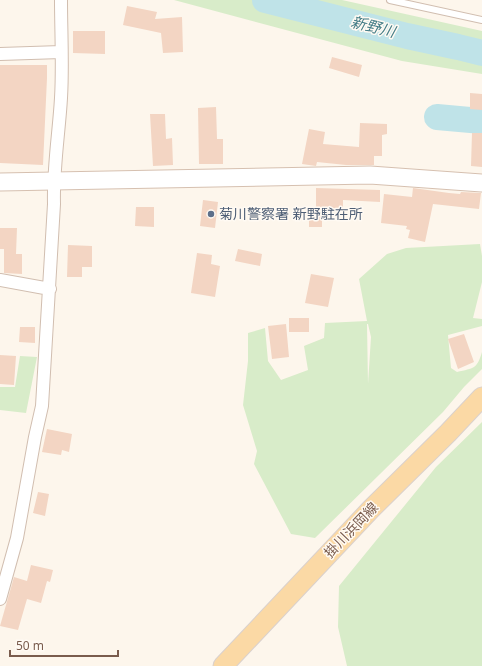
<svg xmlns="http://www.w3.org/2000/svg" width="482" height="666" font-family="'Noto Sans','Noto Sans JP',sans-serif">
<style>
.green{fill:#d8ecc9;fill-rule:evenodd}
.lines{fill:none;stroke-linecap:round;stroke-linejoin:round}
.river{stroke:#bfe3e8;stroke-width:26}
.building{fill:#f3d5c3}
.lane-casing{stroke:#d1beb0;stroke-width:8}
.street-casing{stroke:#d1beb0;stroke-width:14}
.secondary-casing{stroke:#d6c0b0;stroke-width:19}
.primary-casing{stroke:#dad1cd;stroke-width:21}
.lane{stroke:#fff;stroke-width:6}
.street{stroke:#fff;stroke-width:12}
.secondary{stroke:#fff;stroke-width:17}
.primary{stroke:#fbd9a5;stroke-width:19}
.service-dot{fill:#5c6f8a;stroke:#fffaf3;stroke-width:1.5}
.labels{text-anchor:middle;stroke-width:3;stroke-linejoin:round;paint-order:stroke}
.service-label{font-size:14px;fill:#4e5e75;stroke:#fffaf3;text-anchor:start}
.street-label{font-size:14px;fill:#7a5c4d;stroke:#fffaf3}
.water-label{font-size:15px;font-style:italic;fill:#437c86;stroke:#fffaf3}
</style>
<rect width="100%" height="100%" fill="#fdf6ec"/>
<path class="green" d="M 174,0 L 342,0 L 482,31 L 482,74 L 402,61 Z
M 480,244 L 482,256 L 482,282 L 473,318 L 482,319 L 482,326 L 448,335 L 451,368 L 457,372 C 474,368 477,369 482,352 L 482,369 L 464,387 L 443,412 L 315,538 L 291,534 L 254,464 L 257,451 L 243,405 L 248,361 L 248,333 L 265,328 L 268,361 L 281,380 L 308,370 L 304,346 L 324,338 L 325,323 L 367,321 L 359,279 L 387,254 L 406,248 ZM 368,324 L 371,337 L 368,384 L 367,324 Z
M 20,356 L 37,357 L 26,413 L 0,410 L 0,387 L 15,387 Z
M 482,422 L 482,666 L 347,666 L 338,627 L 339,586 L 436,467 Z"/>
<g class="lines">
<path class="river" d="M 265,0 L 407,36 L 458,47 L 482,53
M 437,117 L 482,121"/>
</g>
<path class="building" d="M 127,6 L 157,12 L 155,19 L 182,17 L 183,52 L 163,53 L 161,33 L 123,25 Z
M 73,31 L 105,31 L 105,54 L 73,53 Z
M 332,57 L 362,65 L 359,77 L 329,68 Z
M 0,65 L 47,65 L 47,78 L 43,165 L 0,163 Z
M 470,93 L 482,94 L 482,110 L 470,109 Z
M 216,107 L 217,139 L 223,139 L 223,164 L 199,164 L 198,108 Z
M 150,114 L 165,114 L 166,139 L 172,138 L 173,165 L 153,166 Z
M 360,123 L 387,124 L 387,134 L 382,135 L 382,156 L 374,156 L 374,165 L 346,165 L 317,162 L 316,166 L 302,164 L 309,129 L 325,132 L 323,144 L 359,147 Z
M 472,133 L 482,133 L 482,167 L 471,166 Z
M 316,188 L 380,190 L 380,202 L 343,200 L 343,211 L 316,210 Z
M 413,188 L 449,193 L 460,194 L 461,192 L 481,193 L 479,209 L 433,204 L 425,242 L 408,238 L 410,230 L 406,229 L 407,226 L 381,223 L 384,194 L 412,197 Z
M 203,200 L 218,202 L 215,228 L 200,226 Z
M 136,207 L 154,207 L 154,227 L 135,226 Z
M 309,212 L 322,212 L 322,227 L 309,227 Z
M 0,228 L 17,228 L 16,254 L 22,254 L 22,274 L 4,273 L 4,249 L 0,249 Z
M 68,245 L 92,246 L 92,267 L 82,267 L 82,277 L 67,277 Z
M 238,249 L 262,254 L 260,266 L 235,261 Z
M 197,253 L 212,255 L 211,264 L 220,266 L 215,297 L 191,293 Z
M 311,274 L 334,278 L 328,307 L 305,303 Z
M 289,318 L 309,318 L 309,332 L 289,332 Z
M 286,324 L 289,357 L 272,359 L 268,326 Z
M 20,327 L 35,327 L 35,343 L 19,342 Z
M 464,334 L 474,362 L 458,369 L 448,339 Z
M 0,355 L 16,356 L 14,385 L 0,384 Z
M 47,429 L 72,434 L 69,452 L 62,450 L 61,455 L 42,452 Z
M 38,492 L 49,494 L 45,516 L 33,513 Z
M 31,565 L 53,570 L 50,582 L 47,581 L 41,603 L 27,599 L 18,630 L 0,626 L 14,577 L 27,581 Z"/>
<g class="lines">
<defs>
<path id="lane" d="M 390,0 L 482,20"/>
<path id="street" d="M 0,54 L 61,52
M 0,280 L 50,289
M 0,599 L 17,538 L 35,437 L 42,406 L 54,204 C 53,168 59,133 61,98 C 63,65 61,32 61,0"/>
<path id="secondary" d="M 0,182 L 370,175 L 482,183"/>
<path id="primary" d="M 223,666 L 371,509 L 448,433 L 482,397"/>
</defs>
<use href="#lane" class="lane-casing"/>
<use href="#street" class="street-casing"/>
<use href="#secondary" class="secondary-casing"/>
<use href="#primary" class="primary-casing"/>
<use href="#lane" class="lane"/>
<use href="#street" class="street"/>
<use href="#secondary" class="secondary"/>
<use href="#primary" class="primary"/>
</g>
<circle class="service-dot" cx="211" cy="214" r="4"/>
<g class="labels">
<g class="service-label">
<text x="219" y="219">菊川警察署 新野駐在所</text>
</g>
<g class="street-label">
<text transform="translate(351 530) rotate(-46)" y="5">掛川浜岡線</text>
</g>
<g class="water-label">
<text transform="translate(373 27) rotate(14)" y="5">新野川</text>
</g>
</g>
<path d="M10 650v6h108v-6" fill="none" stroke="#7a5c4d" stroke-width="2"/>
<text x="16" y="650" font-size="12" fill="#7a5c4d" stroke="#fffaf3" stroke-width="3" paint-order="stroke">50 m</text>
</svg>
